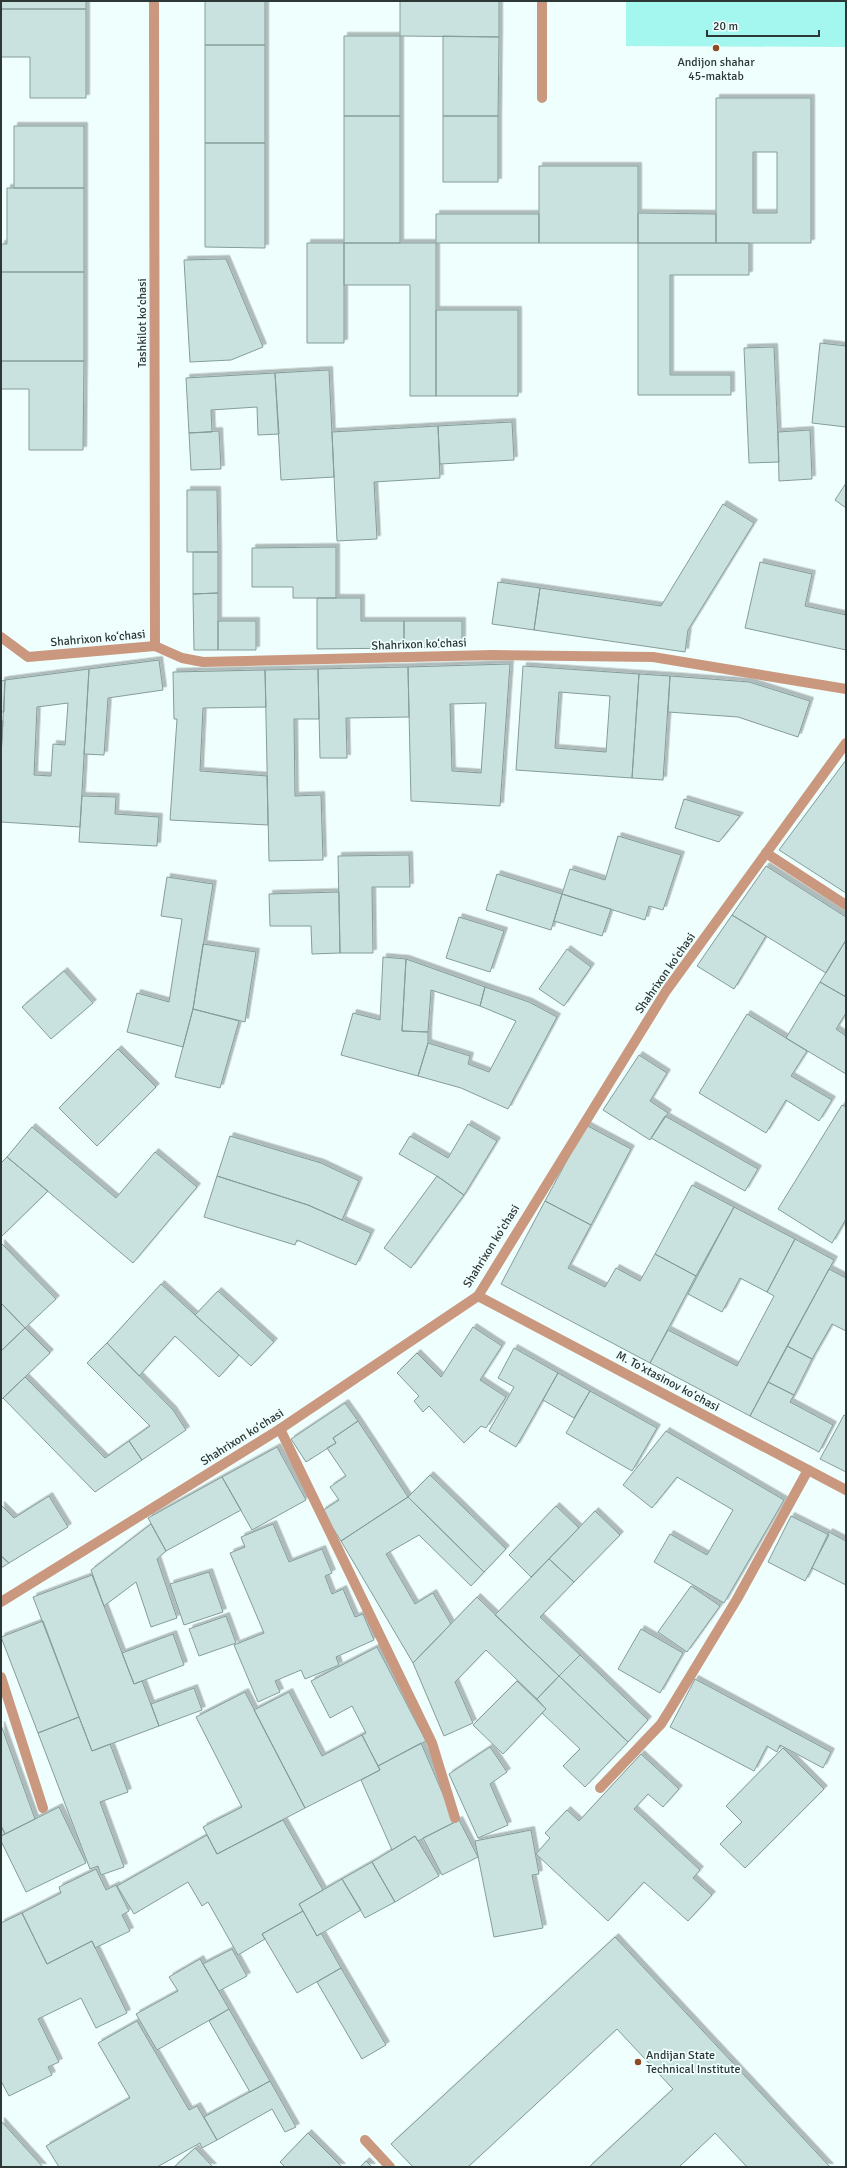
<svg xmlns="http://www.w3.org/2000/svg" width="847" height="2168" font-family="Signika,sans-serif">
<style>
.green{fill:#a3f7ee}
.building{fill:#c9e2df;stroke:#849d9a;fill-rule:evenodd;filter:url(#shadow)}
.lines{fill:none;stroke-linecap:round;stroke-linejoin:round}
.service{stroke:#ca987f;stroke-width:10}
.minor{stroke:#ca987f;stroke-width:10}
.tertiary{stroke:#ca987f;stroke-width:10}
.poi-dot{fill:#904a22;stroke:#effffd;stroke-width:1.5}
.labels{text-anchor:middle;stroke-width:3.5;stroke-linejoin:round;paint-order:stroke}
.poi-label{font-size:12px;fill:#2d3736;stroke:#effffd}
.street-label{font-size:12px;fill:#2d3736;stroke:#effffd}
</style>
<defs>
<filter id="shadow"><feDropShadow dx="3.5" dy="-3.5" stdDeviation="0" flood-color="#0004"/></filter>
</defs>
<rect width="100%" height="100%" fill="#effffd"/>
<path class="green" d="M 626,1 L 846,1 L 846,47 L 626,46 Z"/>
<path class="building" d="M 1,1 L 86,1 L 86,9 L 1,9 Z
M 205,1 L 265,1 L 265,45 L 205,45 Z
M 400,1 L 499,1 L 499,37 L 400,36 Z
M 1,9 L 86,9 L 86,98 L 30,98 L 30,57 L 1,57 Z
M 344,36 L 400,36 L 400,116 L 344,116 Z
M 443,36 L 499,37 L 498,116 L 443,116 Z
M 205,45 L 265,45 L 265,143 L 205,143 Z
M 716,98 L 811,98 L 811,243 L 716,243 ZM 753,152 L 777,152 L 777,213 L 753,213 Z
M 344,116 L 400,116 L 400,243 L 344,243 Z
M 443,116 L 498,116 L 498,182 L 443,182 Z
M 14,126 L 84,126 L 84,188 L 14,188 Z
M 205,143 L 265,143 L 265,248 L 205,247 Z
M 539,166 L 638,166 L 638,243 L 539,243 Z
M 7,188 L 84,188 L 84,272 L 1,272 L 1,244 L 7,244 Z
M 638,213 L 716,214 L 716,243 L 638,243 Z
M 436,214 L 539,214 L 539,243 L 436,243 Z
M 307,243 L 344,243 L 344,343 L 307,343 Z
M 344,243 L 436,243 L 436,396 L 410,396 L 410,285 L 344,285 Z
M 638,243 L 749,243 L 749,275 L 670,275 L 670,375 L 731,375 L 731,395 L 638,395 Z
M 226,259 L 263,347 L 231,360 L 190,362 L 184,260 Z
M 1,272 L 84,272 L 84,361 L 1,361 Z
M 436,310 L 518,310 L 518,396 L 436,396 Z
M 820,343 L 846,346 L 846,427 L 812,423 Z
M 774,347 L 779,462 L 749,463 L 744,348 Z
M 1,361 L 84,361 L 83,450 L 29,450 L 29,389 L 1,389 Z
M 329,370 L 334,477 L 281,480 L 275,373 Z
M 275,373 L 279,434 L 258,435 L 257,407 L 211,410 L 212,432 L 189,433 L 186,378 Z
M 512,422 L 514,460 L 440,464 L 438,426 Z
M 438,426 L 440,478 L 374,482 L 377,539 L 337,541 L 332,432 Z
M 810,430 L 812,479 L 779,481 L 778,432 Z
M 219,431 L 221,469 L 191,470 L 189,433 Z
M 846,483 L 846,508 L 835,500 Z
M 187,490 L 217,490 L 218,552 L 187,552 Z
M 723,504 L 754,523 L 688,630 L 685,652 L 534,630 L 540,588 L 661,606 Z
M 336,547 L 336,598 L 293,598 L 293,587 L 252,587 L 252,548 Z
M 193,552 L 218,552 L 218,593 L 193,594 Z
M 760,562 L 812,574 L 805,606 L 846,615 L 846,650 L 745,628 Z
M 498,582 L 540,588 L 534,630 L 492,624 Z
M 218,593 L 218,650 L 194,650 L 193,594 Z
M 317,598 L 361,598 L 361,621 L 404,621 L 404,648 L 317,649 Z
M 218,621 L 256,621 L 256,650 L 218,650 Z
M 404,621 L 462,621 L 462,647 L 404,648 Z
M 159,660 L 163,690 L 108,698 L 104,755 L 84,754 L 89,669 Z
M 510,664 L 500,806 L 411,801 L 408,667 ZM 486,703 L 481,773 L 452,771 L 450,704 Z
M 523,666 L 639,674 L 632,778 L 516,770 ZM 559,692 L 610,696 L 606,752 L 555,748 Z
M 408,667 L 409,717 L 346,718 L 347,758 L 320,758 L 318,669 Z
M 89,669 L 80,827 L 1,822 L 1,756 L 5,680 ZM 68,703 L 65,745 L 53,744 L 51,776 L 34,775 L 37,707 Z
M 318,669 L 319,719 L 294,719 L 295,796 L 321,795 L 323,860 L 269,861 L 265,670 Z
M 265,670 L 266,707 L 203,708 L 200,771 L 267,776 L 268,825 L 170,820 L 177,719 L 174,719 L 173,672 Z
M 639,674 L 670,676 L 663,780 L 632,778 Z
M 670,676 L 749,682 L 810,701 L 798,737 L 738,717 L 668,712 Z
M 5,680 L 4,712 L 1,712 L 1,681 Z
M 1,721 L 3,721 L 1,756 Z
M 846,760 L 846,893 L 779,850 Z
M 82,796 L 116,797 L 115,814 L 159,817 L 157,846 L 79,842 Z
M 684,799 L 740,816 L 719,842 L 675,828 Z
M 618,836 L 681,855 L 663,910 L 649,906 L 645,920 L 562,894 L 570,869 L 605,880 Z
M 409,855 L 410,887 L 372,887 L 373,953 L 340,953 L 338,856 Z
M 766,866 L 846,917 L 846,940 L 826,973 L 732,915 Z
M 497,874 L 562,894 L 551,930 L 486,910 Z
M 167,877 L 213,884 L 193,1009 L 183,1047 L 127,1032 L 137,993 L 169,1002 L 182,919 L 161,916 Z
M 339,892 L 340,953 L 312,954 L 311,926 L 270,926 L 269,894 Z
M 562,894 L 611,909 L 602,936 L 554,921 Z
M 732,915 L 766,936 L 734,989 L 697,966 Z
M 459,917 L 504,931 L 490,972 L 446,958 Z
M 846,940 L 846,997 L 820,982 Z
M 203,944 L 256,952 L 245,1022 L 193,1009 Z
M 567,949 L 591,967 L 564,1006 L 539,989 Z
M 383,957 L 406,959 L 402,1031 L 428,1032 L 428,1043 L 418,1076 L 341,1055 L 353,1013 L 380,1020 Z
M 406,959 L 485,987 L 480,1006 L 431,990 L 428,1032 L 402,1031 Z
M 64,971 L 93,1003 L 51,1039 L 22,1007 Z
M 820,982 L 846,997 L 846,1013 L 836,1029 L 846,1036 L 846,1074 L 786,1038 Z
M 485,987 L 529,1002 L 557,1017 L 508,1109 L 461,1088 L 418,1076 L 428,1043 L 470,1056 L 468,1064 L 489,1072 L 516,1021 L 480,1006 Z
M 193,1009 L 239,1021 L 220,1088 L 175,1077 Z
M 747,1014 L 807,1051 L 791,1076 L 832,1100 L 819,1121 L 786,1100 L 766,1133 L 699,1093 Z
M 118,1049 L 156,1087 L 97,1146 L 59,1108 Z
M 639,1055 L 667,1073 L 650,1101 L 668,1113 L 650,1140 L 603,1110 Z
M 842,1105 L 846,1107 L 846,1219 L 832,1243 L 778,1209 Z
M 665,1116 L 758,1169 L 745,1191 L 651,1138 Z
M 468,1124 L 497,1141 L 464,1195 L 437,1176 L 399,1154 L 410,1136 L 448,1158 Z
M 586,1125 L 631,1149 L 591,1225 L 545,1201 Z
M 32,1127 L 116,1198 L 155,1152 L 197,1187 L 133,1263 L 7,1157 Z
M 230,1136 L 321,1163 L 359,1181 L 342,1220 L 308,1205 L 217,1176 Z
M 7,1157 L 48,1191 L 1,1237 L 1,1163 Z
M 217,1176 L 308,1205 L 371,1233 L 356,1265 L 297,1240 L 295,1245 L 204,1217 Z
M 437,1176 L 464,1195 L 411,1268 L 384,1248 Z
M 692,1185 L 734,1207 L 696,1276 L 655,1254 Z
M 545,1201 L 591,1225 L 568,1268 L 605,1287 L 616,1268 L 640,1281 L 655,1254 L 696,1276 L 650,1363 L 501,1284 Z
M 734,1207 L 795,1239 L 767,1292 L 740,1278 L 722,1312 L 688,1294 Z
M 795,1239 L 834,1260 L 750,1416 L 650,1363 L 668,1330 L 737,1366 L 774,1296 L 767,1292 Z
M 1,1243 L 56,1299 L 25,1328 L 1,1303 Z
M 829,1269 L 846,1278 L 846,1331 L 832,1324 L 812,1359 L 787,1346 Z
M 161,1284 L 239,1355 L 219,1377 L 175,1336 L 139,1376 L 107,1343 Z
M 218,1291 L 274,1342 L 251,1366 L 195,1315 Z
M 1,1303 L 25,1328 L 1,1351 Z
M 473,1327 L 502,1346 L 480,1380 L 506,1397 L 486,1428 L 481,1426 L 464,1443 L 429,1406 L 423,1412 L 414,1401 L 419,1396 L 397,1373 L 417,1353 L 441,1377 Z
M 25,1328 L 50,1353 L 1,1400 L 1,1351 Z
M 107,1343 L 173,1410 L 186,1430 L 142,1460 L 129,1441 L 150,1426 L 87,1363 Z
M 787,1346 L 812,1359 L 794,1395 L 768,1382 Z
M 514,1348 L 558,1373 L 516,1447 L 489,1431 L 514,1387 L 498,1378 Z
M 558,1373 L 590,1391 L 574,1418 L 543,1400 Z
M 25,1377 L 105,1458 L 129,1441 L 142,1460 L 95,1492 L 3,1398 Z
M 768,1382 L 794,1395 L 790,1402 L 833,1425 L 819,1452 L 750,1416 Z
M 590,1391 L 657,1428 L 632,1471 L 566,1433 Z
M 345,1403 L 358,1421 L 333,1438 L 336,1443 L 306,1462 L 291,1439 Z
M 844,1415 L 846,1416 L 846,1472 L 820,1459 Z
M 358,1421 L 408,1497 L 341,1541 L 322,1511 L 339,1500 L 330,1487 L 346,1476 L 327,1448 L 336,1443 L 333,1438 Z
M 666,1431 L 784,1500 L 724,1603 L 654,1562 L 670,1534 L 707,1555 L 733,1510 L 677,1477 L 652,1508 L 623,1485 Z
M 277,1447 L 306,1500 L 252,1530 L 222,1477 Z
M 430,1475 L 506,1549 L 484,1572 L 408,1497 Z
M 222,1477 L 241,1510 L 166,1551 L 148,1518 Z
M 49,1496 L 68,1527 L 9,1563 L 1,1556 L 1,1505 L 14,1518 Z
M 408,1497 L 484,1572 L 471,1586 L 419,1535 L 386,1554 L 415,1604 L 433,1593 L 451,1624 L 413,1663 L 341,1541 Z
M 556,1506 L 579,1528 L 531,1577 L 509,1555 Z
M 595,1511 L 620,1535 L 574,1582 L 549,1559 Z
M 791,1516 L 829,1535 L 805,1581 L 768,1562 Z
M 151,1524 L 166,1551 L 157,1559 L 177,1618 L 151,1627 L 136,1582 L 104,1606 L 91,1570 Z
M 273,1524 L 289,1562 L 322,1549 L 332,1573 L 325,1576 L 332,1594 L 343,1589 L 355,1617 L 363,1614 L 374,1640 L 336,1657 L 339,1665 L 305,1679 L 301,1670 L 275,1681 L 280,1692 L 258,1702 L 234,1645 L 264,1633 L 230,1553 L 245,1547 L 241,1537 Z
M 829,1532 L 846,1541 L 846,1585 L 812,1568 Z
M 1,1556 L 9,1563 L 1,1568 Z
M 549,1559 L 574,1582 L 540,1617 L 580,1655 L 559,1676 L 495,1615 Z
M 209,1572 L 223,1612 L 184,1625 L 170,1584 Z
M 92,1575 L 134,1684 L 142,1681 L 159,1726 L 92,1751 L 33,1597 Z
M 691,1586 L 720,1606 L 687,1652 L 658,1632 Z
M 477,1597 L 559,1676 L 537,1699 L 486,1650 L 455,1682 L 473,1723 L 444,1736 L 413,1663 Z
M 226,1616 L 236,1643 L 199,1656 L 189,1629 Z
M 43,1621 L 79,1717 L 38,1733 L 1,1637 Z
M 641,1629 L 683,1653 L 660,1693 L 618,1669 Z
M 173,1634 L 184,1665 L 134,1684 L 122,1653 Z
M 377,1647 L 426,1741 L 378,1766 L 362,1735 L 366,1733 L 352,1706 L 330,1718 L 311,1681 Z
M 580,1655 L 648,1720 L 628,1742 L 559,1676 Z
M 559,1676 L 628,1742 L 585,1787 L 563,1766 L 580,1749 L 542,1713 L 546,1709 L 537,1699 Z
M 695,1679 L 831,1752 L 823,1768 L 780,1745 L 777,1752 L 767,1746 L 754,1771 L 670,1727 Z
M 517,1681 L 546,1709 L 503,1754 L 473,1725 Z
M 194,1688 L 202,1710 L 159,1726 L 151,1704 Z
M 245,1692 L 305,1808 L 217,1854 L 203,1827 L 242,1807 L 196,1717 Z
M 289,1692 L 322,1756 L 362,1735 L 380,1770 L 305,1808 L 254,1710 Z
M 79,1717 L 92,1751 L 110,1744 L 128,1792 L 100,1802 L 124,1867 L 101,1875 L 98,1866 L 90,1869 L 38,1733 Z
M 1,1725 L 35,1819 L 5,1834 L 1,1826 Z
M 421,1743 L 455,1822 L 418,1841 L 415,1836 L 392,1850 L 361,1780 L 380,1770 L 378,1766 Z
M 490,1747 L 507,1772 L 490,1784 L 508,1825 L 478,1838 L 449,1774 Z
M 783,1748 L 824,1789 L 745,1868 L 720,1844 L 742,1822 L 726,1806 Z
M 641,1754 L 679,1789 L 663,1807 L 648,1794 L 634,1809 L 700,1870 L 693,1878 L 712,1895 L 688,1921 L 644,1882 L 608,1921 L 536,1854 L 550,1838 L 545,1833 L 567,1810 L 579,1821 Z
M 59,1807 L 86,1863 L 26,1892 L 1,1841 L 1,1836 Z
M 283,1820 L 323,1890 L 299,1904 L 303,1911 L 262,1934 L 265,1939 L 238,1955 L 208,1902 L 202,1906 L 188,1882 L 134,1914 L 117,1886 L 207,1835 L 217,1854 Z
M 459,1820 L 478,1857 L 442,1875 L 423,1838 Z
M 1,1826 L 5,1834 L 1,1836 Z
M 531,1830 L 539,1874 L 532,1875 L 543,1928 L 494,1937 L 475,1841 Z
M 415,1836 L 439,1876 L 395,1902 L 372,1862 Z
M 372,1862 L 395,1902 L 365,1918 L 342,1879 Z
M 96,1869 L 106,1890 L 116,1885 L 129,1911 L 122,1915 L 130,1931 L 95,1948 L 92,1941 L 47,1964 L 22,1913 L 61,1893 L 59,1887 Z
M 342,1879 L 361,1910 L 317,1936 L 299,1904 Z
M 303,1911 L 317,1936 L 321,1933 L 341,1968 L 297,1993 L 262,1934 Z
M 22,1913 L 47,1964 L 92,1941 L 127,2013 L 96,2028 L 81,1998 L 38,2019 L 59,2062 L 48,2067 L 52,2075 L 9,2096 L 1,2081 L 1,1923 Z
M 615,1937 L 830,2167 L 747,2167 L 715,2133 L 679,2167 L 589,2167 L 673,2089 L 617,2029 L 468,2167 L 413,2167 L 391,2144 Z
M 232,1949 L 247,1976 L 219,1991 L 203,1964 Z
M 200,1959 L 229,2009 L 157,2050 L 136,2014 L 178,1991 L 169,1977 Z
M 341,1968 L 386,2045 L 362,2059 L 317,1982 Z
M 229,2009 L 270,2081 L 250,2092 L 209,2021 Z
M 137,2021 L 189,2110 L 197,2106 L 217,2140 L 202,2148 L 200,2143 L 157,2167 L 59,2167 L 46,2146 L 130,2098 L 98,2043 Z
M 270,2081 L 296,2127 L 285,2132 L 272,2109 L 217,2140 L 204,2117 Z
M 1,2121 L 43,2167 L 1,2167 Z
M 308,2133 L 342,2167 L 285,2167 L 280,2162 Z
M 195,2148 L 213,2167 L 174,2167 Z
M 366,2161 L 372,2167 L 360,2167 Z"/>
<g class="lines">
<path class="service" d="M 542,1 L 542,98
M 766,853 L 846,905
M 1,1677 L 43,1808
M 600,1788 L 661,1724 L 671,1708 L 737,1599 L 808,1470
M 365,2140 L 390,2167"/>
<path class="minor" d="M 154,1 L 155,646
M 1,637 L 28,657 L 155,646 L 182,658 L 203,662 L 492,655 L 653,657 L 846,689
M 478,1296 L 846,1490
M 280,1429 L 432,1743 L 455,1818"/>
<path class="tertiary" d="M 1,1602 L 280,1429 L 478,1296 L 666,991 L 846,743"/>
</g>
<g class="poi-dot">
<circle cx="716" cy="48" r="4"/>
<circle cx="638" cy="2062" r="4"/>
</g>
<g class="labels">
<g class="poi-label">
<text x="716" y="66">Andijon shahar<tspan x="716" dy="14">45-maktab</tspan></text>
<text x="646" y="2059" text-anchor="start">Andijan State<tspan x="646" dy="14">Technical Institute</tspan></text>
</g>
<g class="street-label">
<text transform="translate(142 323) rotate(-90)" y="4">Tashkilot koʻchasi</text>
<text transform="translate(98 638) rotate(-5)" y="4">Shahrixon koʻchasi</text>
<text transform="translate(419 644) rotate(-2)" y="4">Shahrixon koʻchasi</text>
<text transform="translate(665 973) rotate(-55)" y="4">Shahrixon koʻchasi</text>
<text transform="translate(491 1246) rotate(-58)" y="4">Shahrixon koʻchasi</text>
<text transform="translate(668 1381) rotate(28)" y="4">M. Toʻxtasinov koʻchasi</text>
<text transform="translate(242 1437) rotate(-32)" y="4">Shahrixon koʻchasi</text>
</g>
</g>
<rect width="847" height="2168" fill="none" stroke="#2d3736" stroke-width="4"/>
<path d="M707 30v6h112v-6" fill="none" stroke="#2d3736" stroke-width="2"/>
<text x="713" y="30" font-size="12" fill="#2d3736" stroke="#effffd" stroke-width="3" paint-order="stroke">20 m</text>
</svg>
